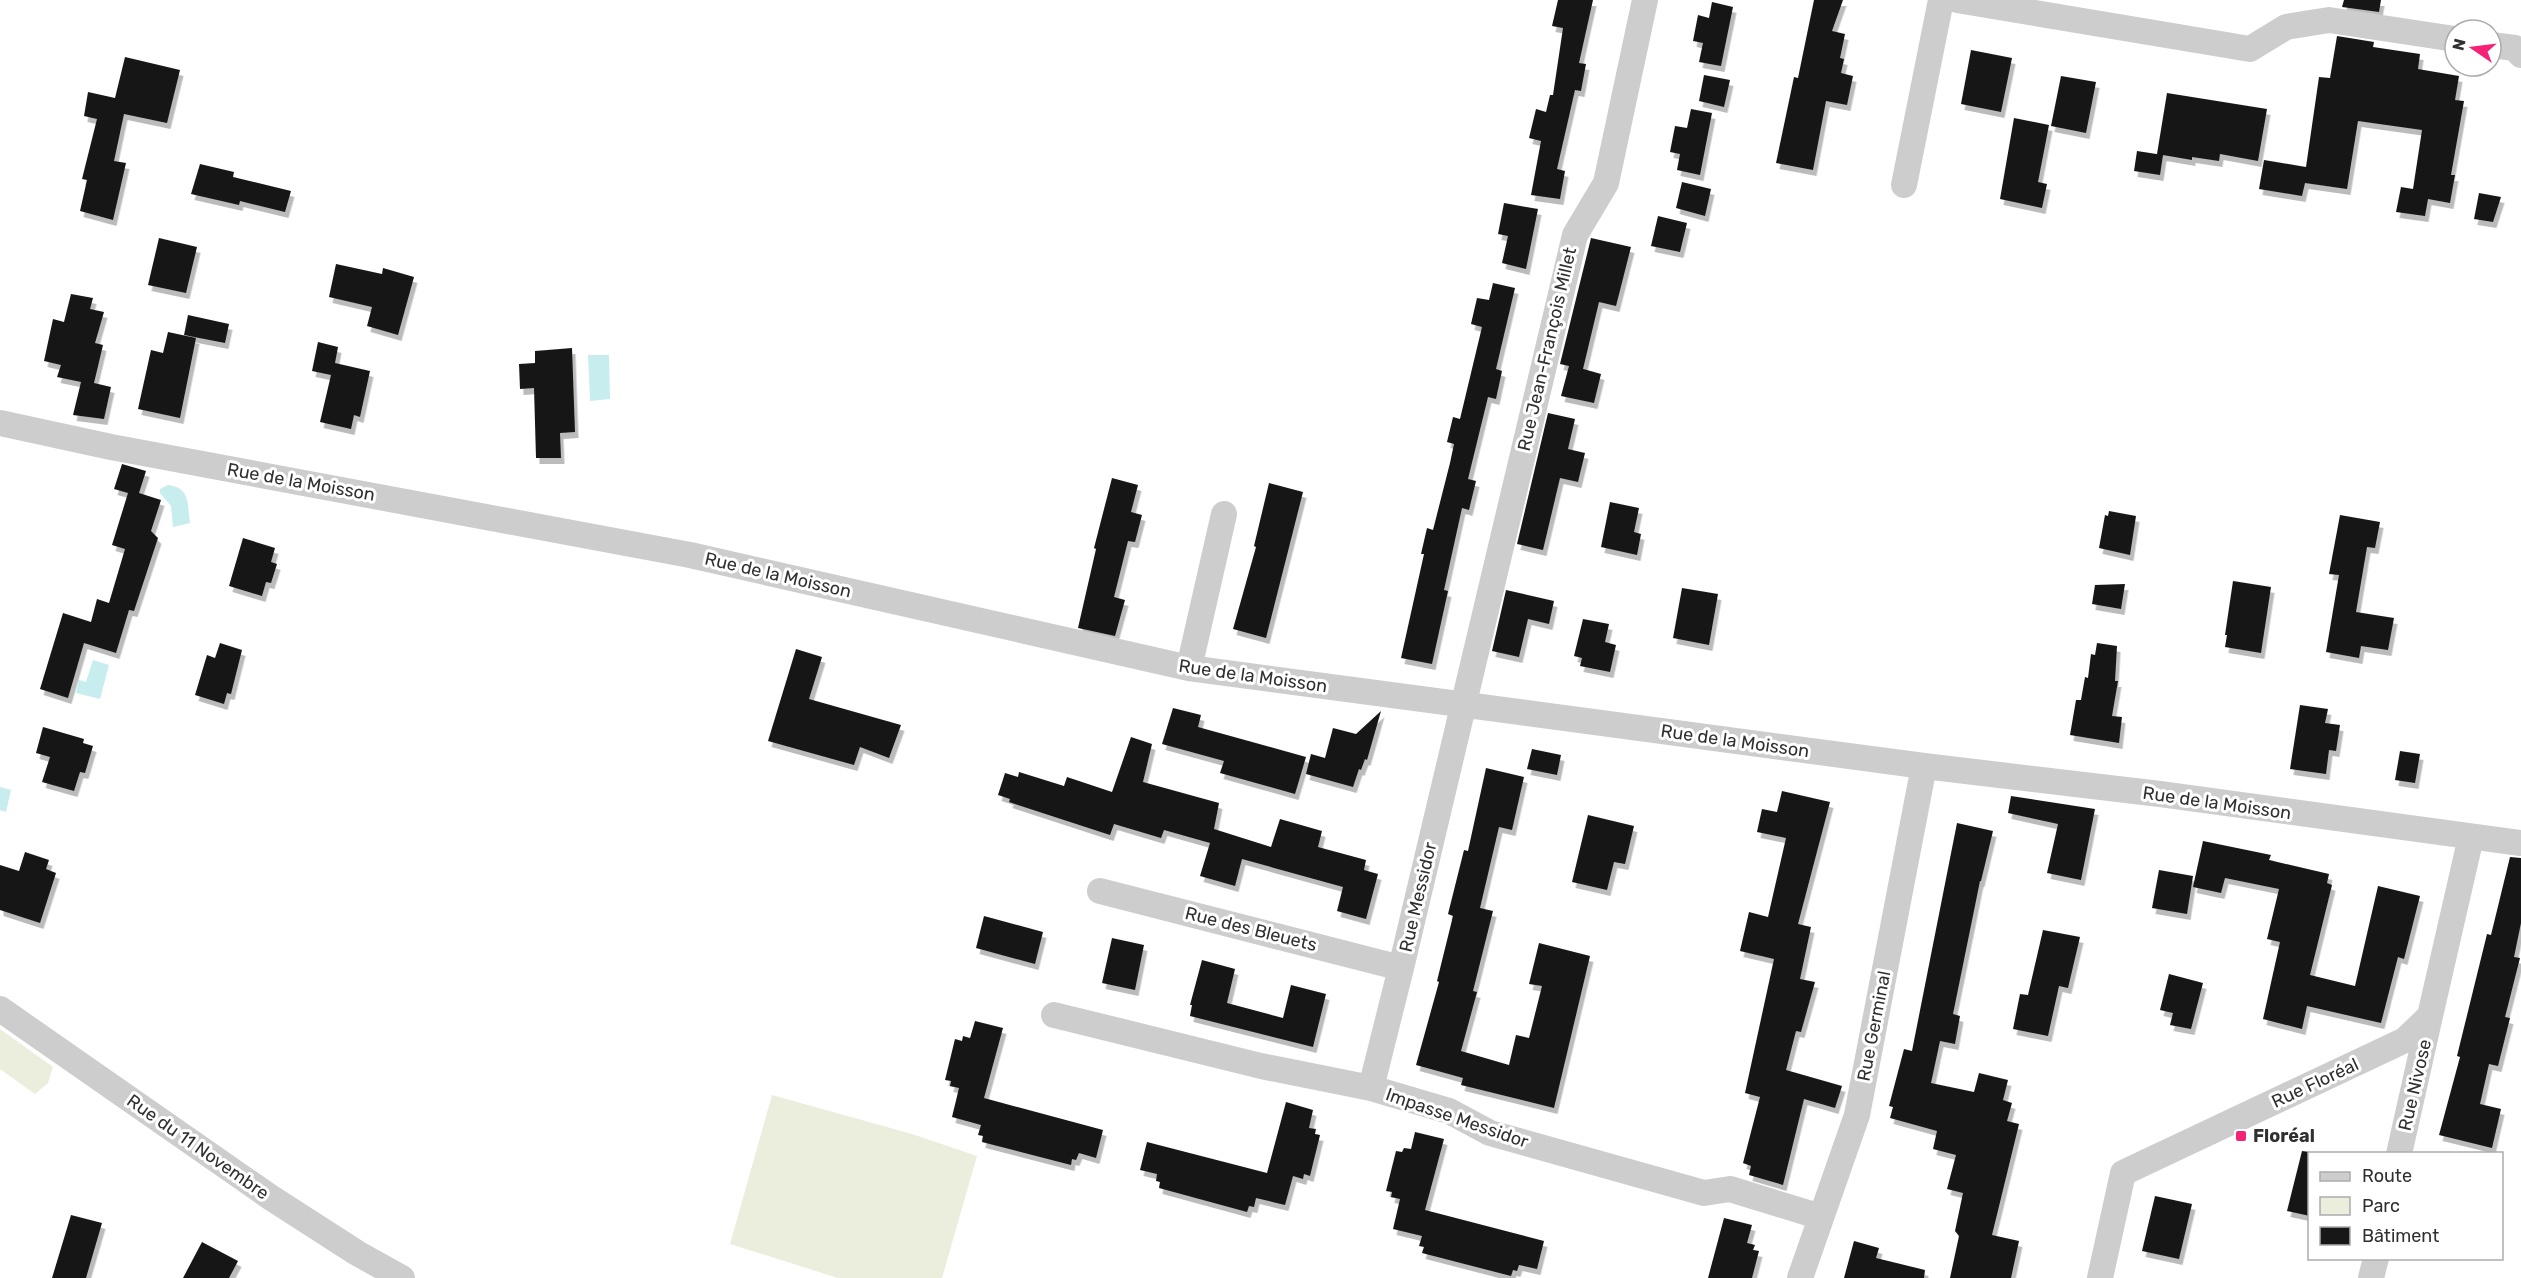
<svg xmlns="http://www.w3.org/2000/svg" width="2521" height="1278" font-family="Rubik,sans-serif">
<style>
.green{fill:#ebeedc}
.water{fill:#c7edef}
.building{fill:#171717;filter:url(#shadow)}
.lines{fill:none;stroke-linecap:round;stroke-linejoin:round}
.minor{stroke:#cdcdcd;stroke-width:26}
.poi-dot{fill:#f52375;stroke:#fff;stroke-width:2}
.labels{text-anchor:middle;stroke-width:6;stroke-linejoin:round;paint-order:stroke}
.street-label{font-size:18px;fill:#303030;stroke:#fff}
.poi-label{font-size:18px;font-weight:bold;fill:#303030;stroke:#fff;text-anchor:start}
</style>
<defs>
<filter id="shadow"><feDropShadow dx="3.5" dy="6" stdDeviation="0" flood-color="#0004"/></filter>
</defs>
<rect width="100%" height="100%" fill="#fff"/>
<path class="green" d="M 0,1029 L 53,1067 L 48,1083 L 35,1094 L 0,1069 Z
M 772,1095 L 912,1134 L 977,1156 L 942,1278 L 838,1278 L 730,1244 Z"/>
<path class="water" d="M 588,355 L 609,355 L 610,399 L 590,401 Z
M 168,485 C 191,488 187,504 190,523 L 173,527 L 171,506 L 160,493 L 160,489 Z
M 93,660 L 109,665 L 100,699 L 76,693 L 79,680 L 86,682 Z
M 0,787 L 11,790 L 6,812 L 0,810 Z"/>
<path class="building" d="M 1558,0 L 1593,0 L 1579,63 L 1586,64 L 1581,91 L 1575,90 L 1557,169 L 1565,171 L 1560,199 L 1531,195 L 1541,141 L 1529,138 L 1536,109 L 1546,112 L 1550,95 L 1553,95 L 1563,28 L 1552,26 Z
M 1814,0 L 1843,0 L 1832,31 L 1845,34 L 1840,58 L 1844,59 L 1841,73 L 1853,76 L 1847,105 L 1826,101 L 1813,170 L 1776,163 L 1794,77 L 1798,78 Z
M 2344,0 L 2381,0 L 2379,12 L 2342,7 Z
M 1712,2 L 1733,7 L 1721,66 L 1699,62 L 1703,43 L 1693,41 L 1698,15 L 1709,18 Z
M 2337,36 L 2374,42 L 2373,47 L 2420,54 L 2418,69 L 2459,76 L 2455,100 L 2464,101 L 2451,175 L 2455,175 L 2450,203 L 2428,199 L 2425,216 L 2396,212 L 2401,187 L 2413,189 L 2422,130 L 2358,121 L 2347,189 L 2305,183 L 2302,196 L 2259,189 L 2264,160 L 2306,167 L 2319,77 L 2330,78 Z
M 1971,50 L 2012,58 L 2001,112 L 1961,104 Z
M 125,57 L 180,70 L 167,123 L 124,114 L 114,161 L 126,163 L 113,220 L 80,211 L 87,180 L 82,179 L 97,119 L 84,116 L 88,92 L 115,98 Z
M 1704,75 L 1730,80 L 1724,107 L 1699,101 Z
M 2061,76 L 2096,82 L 2086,133 L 2051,126 Z
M 2167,93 L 2267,109 L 2258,161 L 2220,154 L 2219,161 L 2192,157 L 2192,160 L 2157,154 Z
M 1691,109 L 1712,113 L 1700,175 L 1677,170 L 1680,154 L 1670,152 L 1675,126 L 1687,128 Z
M 2014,118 L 2049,125 L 2038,182 L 2047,184 L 2042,208 L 2000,199 Z
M 2137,151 L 2163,155 L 2160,175 L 2134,171 Z
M 200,164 L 234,172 L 233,177 L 291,191 L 285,212 L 240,201 L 239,205 L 191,194 Z
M 1682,182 L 1711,189 L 1705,216 L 1676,208 Z
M 2479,193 L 2501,197 L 2493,222 L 2474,219 Z
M 1504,203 L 1538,209 L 1526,269 L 1502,263 L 1508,236 L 1498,234 Z
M 1658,216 L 1687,223 L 1680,252 L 1651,246 Z
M 159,238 L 197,247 L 186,293 L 148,285 Z
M 1591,238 L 1631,247 L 1616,306 L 1599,302 L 1583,369 L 1580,368 L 1601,374 L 1594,403 L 1561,396 L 1569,366 L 1560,364 Z
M 336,264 L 382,274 L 383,268 L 414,277 L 398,335 L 367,326 L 372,307 L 329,297 Z
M 1493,283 L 1515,288 L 1496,369 L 1502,371 L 1496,399 L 1488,397 L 1468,479 L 1476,481 L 1469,510 L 1462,508 L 1444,590 L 1448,591 L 1432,664 L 1401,658 L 1424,554 L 1421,554 L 1427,528 L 1433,530 L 1450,463 L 1454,444 L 1447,442 L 1453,417 L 1460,419 L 1482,327 L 1471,324 L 1477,298 L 1489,300 Z
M 71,294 L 93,298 L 90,309 L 104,312 L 95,343 L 103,345 L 94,383 L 111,387 L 104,419 L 73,415 L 81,382 L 57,377 L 61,365 L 44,361 L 53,319 L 64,322 Z
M 188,315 L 229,324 L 225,343 L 184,335 Z
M 168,332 L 196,338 L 180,418 L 138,409 L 151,350 L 163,353 Z
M 318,342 L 338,347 L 335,363 L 370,371 L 360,417 L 354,415 L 351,429 L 320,422 L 331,375 L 312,371 Z
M 572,348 L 575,432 L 560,433 L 561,458 L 536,458 L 534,388 L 520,389 L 519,364 L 535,363 L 535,351 Z
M 1548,413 L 1575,419 L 1568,449 L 1585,453 L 1578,482 L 1560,478 L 1543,550 L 1517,544 Z
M 122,464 L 146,471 L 139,493 L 161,500 L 151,531 L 158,538 L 134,611 L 129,610 L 116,653 L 84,643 L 68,698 L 40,689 L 63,613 L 91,622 L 97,599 L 109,603 L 125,549 L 112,545 L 128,493 L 114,489 Z
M 1112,478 L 1138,485 L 1131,512 L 1142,515 L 1135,542 L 1128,541 L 1114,597 L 1125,600 L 1115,636 L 1078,628 L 1096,549 L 1094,548 Z
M 1269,483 L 1303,492 L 1266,638 L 1233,629 L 1256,547 L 1254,546 Z
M 1610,502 L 1639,508 L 1634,532 L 1641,534 L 1637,555 L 1601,547 Z
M 2109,511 L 2136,516 L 2130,555 L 2099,548 L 2105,515 L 2108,516 Z
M 2340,515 L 2380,522 L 2375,548 L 2367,547 L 2356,612 L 2394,618 L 2388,650 L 2361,646 L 2359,658 L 2326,652 L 2339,575 L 2329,574 Z
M 243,538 L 275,548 L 271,562 L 277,564 L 271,583 L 266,582 L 262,596 L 229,586 Z
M 2233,581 L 2271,587 L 2261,653 L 2225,647 L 2227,635 L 2225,635 Z
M 2125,584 L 2121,609 L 2092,604 L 2095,585 Z
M 1682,588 L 1718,594 L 1709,645 L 1673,638 Z
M 1506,590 L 1554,601 L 1549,624 L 1528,619 L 1519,657 L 1492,651 Z
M 1583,619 L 1609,624 L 1605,642 L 1616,645 L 1610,672 L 1580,666 L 1582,658 L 1574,656 Z
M 220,643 L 242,650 L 231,694 L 227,693 L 224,704 L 195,695 L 207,655 L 215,658 Z
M 2097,643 L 2117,646 L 2115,681 L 2118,681 L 2112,716 L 2122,717 L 2119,743 L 2070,735 L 2076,700 L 2081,700 L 2085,677 L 2088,678 L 2091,654 L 2095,655 Z
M 796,649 L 822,657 L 809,699 L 901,725 L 889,758 L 860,747 L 854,765 L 768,741 Z
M 2300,705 L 2328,709 L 2325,723 L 2340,725 L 2336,751 L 2329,750 L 2326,774 L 2290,769 Z
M 1173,708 L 1201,715 L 1198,727 L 1306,757 L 1295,794 L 1220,773 L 1224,761 L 1162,744 Z
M 1381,711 L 1367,760 L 1365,759 L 1361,770 L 1359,769 L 1353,787 L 1306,774 L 1311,754 L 1325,758 L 1333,728 L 1356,734 Z
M 43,727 L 84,739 L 83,743 L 93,746 L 85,773 L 80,772 L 74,791 L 42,782 L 50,757 L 36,753 Z
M 1131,737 L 1152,744 L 1143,782 L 1219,803 L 1214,829 L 1271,847 L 1280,819 L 1322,831 L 1318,847 L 1366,860 L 1364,870 L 1378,874 L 1366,919 L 1337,911 L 1343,887 L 1242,859 L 1235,886 L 1200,876 L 1210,843 L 1164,830 L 1161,838 L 1114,824 L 1110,835 L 1009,802 L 1010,799 L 998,795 L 1005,773 L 1018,777 L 1019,772 L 1064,786 L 1067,777 L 1112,792 Z
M 1532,749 L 1561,755 L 1557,775 L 1527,769 Z
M 2400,751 L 2420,754 L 2415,783 L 2395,780 Z
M 1486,768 L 1524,777 L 1512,830 L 1499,827 L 1480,908 L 1493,911 L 1473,991 L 1477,992 L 1461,1051 L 1509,1065 L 1516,1035 L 1529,1038 L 1542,986 L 1529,984 L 1539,943 L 1590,956 L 1554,1108 L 1461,1085 L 1463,1078 L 1416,1065 L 1439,982 L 1437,981 L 1453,916 L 1448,914 L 1464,850 L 1468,851 Z
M 1782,791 L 1830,802 L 1798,924 L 1811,927 L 1800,979 L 1815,982 L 1801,1032 L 1796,1031 L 1786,1070 L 1842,1086 L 1835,1108 L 1804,1099 L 1783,1185 L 1749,1175 L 1751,1166 L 1743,1163 L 1760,1097 L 1745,1093 L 1774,959 L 1740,951 L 1749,912 L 1768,917 L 1786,838 L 1757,832 L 1762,809 L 1777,812 Z
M 2011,796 L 2095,809 L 2081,880 L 2047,873 L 2058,824 L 2008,813 Z
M 1588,815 L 1634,826 L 1625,864 L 1614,862 L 1607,890 L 1572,882 Z
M 1957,823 L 1993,831 L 1981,881 L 1980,881 L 1953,1014 L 1960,1016 L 1955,1044 L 1940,1041 L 1931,1083 L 1974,1092 L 1979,1073 L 2008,1080 L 2003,1100 L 2012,1103 L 2007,1121 L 2019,1124 L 1992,1235 L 2019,1241 L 2011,1278 L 1950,1278 L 1959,1236 L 1955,1231 L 1963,1193 L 1947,1189 L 1956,1155 L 1933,1149 L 1937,1131 L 1890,1118 L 1893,1107 L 1889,1106 L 1904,1049 L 1912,1051 Z
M 2203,841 L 2271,855 L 2269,860 L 2329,874 L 2327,883 L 2332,885 L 2310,975 L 2355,986 L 2378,886 L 2420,896 L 2404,959 L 2398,957 L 2381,1023 L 2307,1006 L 2302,1029 L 2263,1019 L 2280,942 L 2267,939 L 2279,889 L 2225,878 L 2221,893 L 2193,887 Z
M 25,852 L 49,860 L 46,869 L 56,873 L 40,923 L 0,910 L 0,865 L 19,871 Z
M 2510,857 L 2521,858 L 2521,923 L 2514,957 L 2520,958 L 2505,1017 L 2510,1018 L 2498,1066 L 2489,1064 L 2480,1104 L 2501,1109 L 2492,1148 L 2439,1135 L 2460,1057 L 2457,1056 L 2487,934 L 2491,935 Z
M 2159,870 L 2193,876 L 2187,914 L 2152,908 Z
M 984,916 L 1043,932 L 1035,964 L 976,948 Z
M 2043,930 L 2080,937 L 2068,988 L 2059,986 L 2048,1036 L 2013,1029 L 2020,994 L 2028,995 Z
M 1112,938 L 1144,945 L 1135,990 L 1102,983 Z
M 1202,960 L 1235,969 L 1227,1003 L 1283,1018 L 1291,985 L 1326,994 L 1313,1047 L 1190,1016 L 1192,1005 L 1190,1005 Z
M 2169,974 L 2203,983 L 2191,1029 L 2170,1025 L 2173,1013 L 2160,1010 Z
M 975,1021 L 1003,1028 L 984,1098 L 1103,1130 L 1096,1158 L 1079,1153 L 1076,1160 L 1072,1159 L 1071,1165 L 982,1142 L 983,1136 L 978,1135 L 981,1125 L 952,1117 L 959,1088 L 950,1086 L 951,1081 L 945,1080 L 955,1039 L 962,1041 L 963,1036 L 970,1038 Z
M 1286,1102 L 1313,1110 L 1309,1128 L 1316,1129 L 1315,1134 L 1320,1135 L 1310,1176 L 1304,1174 L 1303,1179 L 1293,1176 L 1285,1205 L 1256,1198 L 1254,1207 L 1249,1206 L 1247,1212 L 1159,1188 L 1160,1182 L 1156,1181 L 1157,1174 L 1140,1170 L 1147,1142 L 1267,1173 Z
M 1415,1132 L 1444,1139 L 1425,1210 L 1544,1241 L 1537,1269 L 1519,1265 L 1517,1271 L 1513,1270 L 1511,1276 L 1422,1253 L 1424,1247 L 1419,1246 L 1422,1236 L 1393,1229 L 1400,1199 L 1391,1197 L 1392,1192 L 1386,1191 L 1396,1151 L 1402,1152 L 1404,1148 L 1411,1149 Z
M 2302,1151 L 2310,1152 L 2310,1216 L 2287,1211 Z
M 2155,1196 L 2192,1204 L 2179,1259 L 2142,1251 Z
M 71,1215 L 102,1223 L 86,1278 L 52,1278 Z
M 1724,1218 L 1752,1225 L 1747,1243 L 1755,1245 L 1753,1250 L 1759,1251 L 1752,1278 L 1708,1278 Z
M 1854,1241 L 1879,1248 L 1876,1258 L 1925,1270 L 1924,1278 L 1844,1278 Z
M 202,1242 L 238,1261 L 229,1278 L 183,1278 Z"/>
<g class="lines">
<path class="minor" d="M 1957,0 L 2250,49 L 2286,27 L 2329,20 L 2455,39
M 2491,45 L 2515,48 L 2521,55
M 1904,185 L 1941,0
M 0,423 L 111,447 L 690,555 L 1189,668 L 1924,766 L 2160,794 L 2521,843
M 1189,668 L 1224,514
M 1100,891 L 1401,968
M 0,1009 L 270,1197 L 357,1253 L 402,1278
M 1054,1015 L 1261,1066 L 1371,1088 L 1449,1111 L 1490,1133 L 1704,1193 L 1730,1189 L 1821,1217
M 1371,1088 L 1401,968 L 1575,235 L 1606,183 L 1645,0
M 2399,1154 L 2430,1016
M 1800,1278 L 1857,1115 L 1924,766
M 2100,1278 L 2123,1173 L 2405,1040 L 2430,1016 L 2471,837
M 2371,1278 L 2376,1258"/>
</g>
<rect class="poi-dot" x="2235" y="1130" width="12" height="12" rx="3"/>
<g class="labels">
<g class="street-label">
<text transform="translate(1547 349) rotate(-77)" y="6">Rue Jean-François Millet</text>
<text transform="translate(301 482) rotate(10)" y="6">Rue de la Moisson</text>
<text transform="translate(778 575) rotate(13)" y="6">Rue de la Moisson</text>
<text transform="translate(1253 676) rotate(8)" y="6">Rue de la Moisson</text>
<text transform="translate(1735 741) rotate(8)" y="6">Rue de la Moisson</text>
<text transform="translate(2217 803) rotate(8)" y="6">Rue de la Moisson</text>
<text transform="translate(1418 897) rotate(-77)" y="6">Rue Messidor</text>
<text transform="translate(1251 929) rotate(14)" y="6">Rue des Bleuets</text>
<text transform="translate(1874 1026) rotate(-79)" y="6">Rue Germinal</text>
<text transform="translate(2315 1083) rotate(-25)" y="6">Rue Floréal</text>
<text transform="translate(2415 1085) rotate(-77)" y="6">Rue Nivose</text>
<text transform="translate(1457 1118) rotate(19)" y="6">Impasse Messidor</text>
<text transform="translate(198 1147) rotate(35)" y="6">Rue du 11 Novembre</text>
</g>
<g class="poi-label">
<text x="2253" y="1142">Floréal</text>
</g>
</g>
<rect x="2308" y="1152" width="195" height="108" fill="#ffffff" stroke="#acacac" stroke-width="1.5"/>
<rect x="2320" y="1172" width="30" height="9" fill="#cdcdcd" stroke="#acacac" stroke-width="1.5"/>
<text x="2362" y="1182" font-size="18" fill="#303030">Route</text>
<rect x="2320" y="1197" width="30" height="18" fill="#ebeedc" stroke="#acacac" stroke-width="1.5"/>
<text x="2362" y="1212" font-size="18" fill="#303030">Parc</text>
<rect x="2320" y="1227" width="30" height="18" fill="#171717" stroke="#acacac" stroke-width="1.5"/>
<text x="2362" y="1242" font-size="18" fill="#303030">Bâtiment</text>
<g transform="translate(2473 48) rotate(284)"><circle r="28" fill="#ffffff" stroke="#acacac" stroke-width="1.5"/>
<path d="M0-4.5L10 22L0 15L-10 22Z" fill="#f52375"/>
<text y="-9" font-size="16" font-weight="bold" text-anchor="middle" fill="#303030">N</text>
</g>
</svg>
